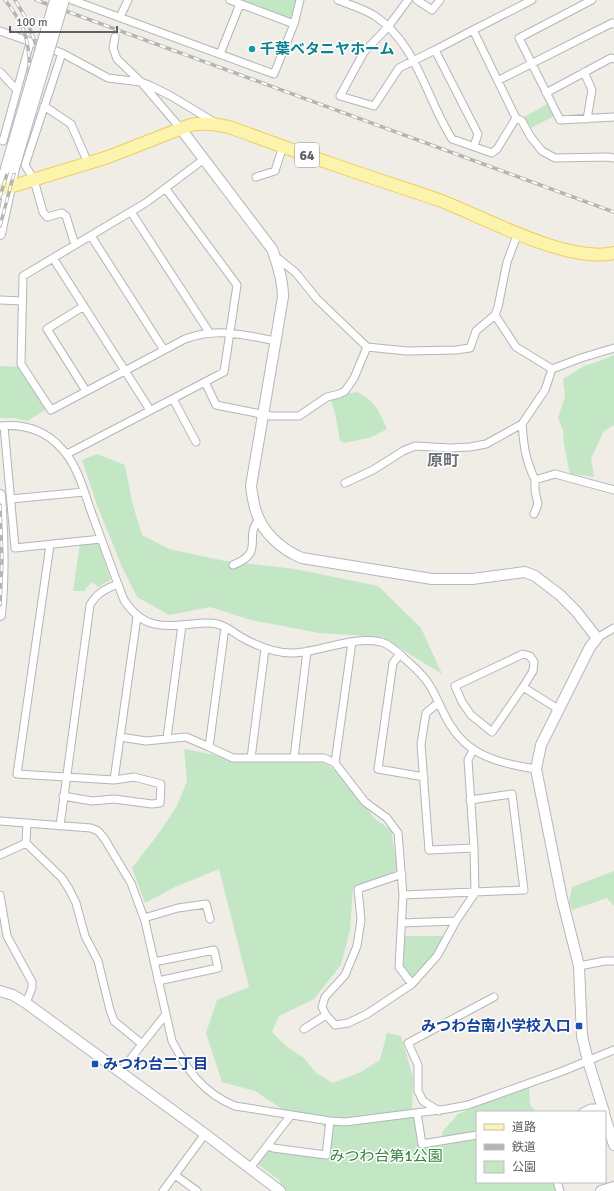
<svg xmlns="http://www.w3.org/2000/svg" width="614" height="1191" font-family="Signika,'Noto Sans JP',sans-serif">
<style>
.green{fill:#c3e6c5}
.lines{fill:none;stroke-linecap:round;stroke-linejoin:round}
.street-casing{stroke:#b3b5ba;stroke-width:9}
.secondary-casing{stroke:#b4b7bc;stroke-width:12}
.primary-casing{stroke:#edcd61;stroke-width:14}
.street{stroke:#fff;stroke-width:7}
.secondary{stroke:#fff;stroke-width:10}
.primary{stroke:#fcf4ad;stroke-width:12}
.rail-casing{stroke:#b4b4b5;stroke-width:3.5}
.rail{stroke:#fff;stroke-width:2;stroke-dasharray:6;stroke-linecap:butt}
.secondary-bridge-casing{stroke:#b4b7bc;stroke-width:12;stroke-linecap:butt}
.secondary-bridge{stroke:#fff;stroke-width:10}
.culture-dot{fill:#0f9aa8;stroke:#fff;stroke-width:1.5}
.transit-dot{fill:#1a4fb4;stroke:#fff;stroke-width:1.5}
.labels{text-anchor:middle;stroke-width:3;stroke-linejoin:round;paint-order:stroke}
.shield{fill:#fff;stroke:#8e9093;stroke-width:1}
.shield-label{font-size:14px;font-weight:bold;fill:#5d6065}
.culture-label{font-size:15px;font-weight:bold;fill:#0d838f;stroke:#fff;text-anchor:start}
.transit-label{font-size:15px;font-weight:bold;fill:#164399;stroke:#fff;text-anchor:end}
.park-label{font-size:15px;fill:#38823f;stroke:#fff}
.neighbourhood-label{font-size:16px;font-weight:bold;fill:#6e7277;stroke:#fff}
</style>
<rect width="100%" height="100%" fill="#efede6"/>
<path class="green" d="M 239,0 L 298,0 L 292,21 Z
M 549,103 L 556,115 L 531,128 L 524,117 Z
M 614,355 L 614,425 L 604,431 L 591,458 L 594,477 L 570,474 L 564,445 L 563,430 L 558,418 L 565,396 L 563,379 L 584,366 L 597,362 Z
M 0,366 L 20,367 L 47,409 L 27,421 L 14,418 L 0,418 Z
M 358,392 C 377,404 378,409 387,429 L 372,437 L 345,443 L 340,441 L 335,413 L 330,397 Z
M 97,454 L 125,465 L 132,502 L 142,535 L 169,549 L 225,561 L 295,569 L 378,586 L 421,628 L 442,674 L 382,637 L 319,633 L 251,620 L 210,607 L 169,615 L 137,597 L 122,567 L 97,505 L 82,460 Z
M 96,543 L 99,545 L 110,578 L 109,581 L 98,587 L 92,582 L 86,588 L 85,591 L 73,591 L 80,544 Z
M 184,749 L 236,759 L 324,763 L 335,770 L 375,819 L 391,830 L 398,872 L 353,887 L 350,930 L 341,965 L 314,999 L 279,1016 L 272,1032 L 286,1046 L 304,1058 L 316,1073 L 333,1083 L 361,1072 L 380,1060 L 387,1033 L 401,1036 L 413,1077 L 412,1116 L 416,1116 L 421,1145 L 440,1142 L 443,1131 L 458,1114 L 529,1085 L 530,1105 L 536,1112 L 477,1112 L 477,1182 L 556,1182 L 559,1191 L 287,1191 L 281,1186 L 279,1180 L 256,1163 L 268,1148 L 328,1156 L 331,1133 L 321,1124 L 282,1109 L 255,1091 L 222,1082 L 206,1033 L 217,1000 L 249,987 L 219,869 L 175,887 L 145,903 L 132,868 L 159,833 L 177,806 L 187,781 Z
M 614,871 L 614,906 L 607,898 L 572,910 L 569,902 L 572,887 Z
M 403,936 L 444,936 L 435,957 L 415,979 L 412,978 L 402,965 Z"/>
<g class="lines">
<defs>
<path id="street" d="M 72,0 L 274,74 L 294,24 L 300,0
M 230,0 L 294,24
M 338,0 C 350,5 364,9 375,16 C 417,44 426,98 452,139 L 492,153 L 497,149 L 516,118 L 473,30 L 435,50
M 408,0 L 388,27 L 364,52 L 340,96 L 374,106 L 399,68 L 435,50 L 478,134 L 474,146
M 417,0 L 432,10 L 440,0
M 592,0 L 519,38 L 560,120 L 614,117
M 120,17 L 128,0
M 473,30 L 532,0
M 0,31 L 62,53 L 108,78 L 141,82 L 151,86 L 171,96 L 214,122
M 115,37 L 113,48 L 117,59 L 141,82 L 181,129
M 62,53 L 25,165 L 34,180 L 43,212 L 47,217 L 62,213 L 66,216 L 75,245
M 220,54 L 240,4
M 0,72 L 16,89
M 584,72 L 592,90 L 587,119
M 499,80 L 612,23 L 614,24
M 546,93 L 611,58 L 614,59
M 44,106 L 71,124 L 88,163
M 516,118 L 522,121 L 530,136 L 542,151 L 555,158 L 608,157 L 614,158
M 3,141 L 30,43
M 204,159 L 147,202 L 23,276 L 21,364 L 51,410 L 185,339 C 218,327 244,335 276,341
M 256,177 L 275,171 L 283,146
M 131,212 L 209,332
M 91,236 L 164,350
M 53,258 L 150,410
M 276,259 L 279,259 L 296,273 L 317,299 L 367,347 L 407,351 L 456,350 L 470,348 L 476,331 L 495,315 L 498,307 L 507,262 L 518,233
M 0,300 L 22,301
M 84,306 L 47,329 L 86,391
M 495,315 L 516,347 L 552,369
M 552,369 L 581,358 L 614,348
M 205,382 L 216,405 L 271,416 L 299,416 L 327,397 L 339,394 L 345,391 L 354,378 L 367,347
M 173,399 L 196,442
M 522,424 C 524,448 525,458 535,480 L 555,474 L 614,490
M 0,426 C 23,424 45,430 61,448 C 78,465 84,492 92,514 C 103,543 113,572 124,600 C 143,629 162,627 193,624 C 201,623 209,622 217,624 C 226,626 233,632 241,637 C 257,646 275,654 295,653 C 324,651 351,636 381,642 C 389,644 399,653 405,659 C 414,667 424,675 430,686 C 442,706 446,725 464,742 C 483,760 511,765 536,769
M 4,426 L 15,548 L 101,539
M 67,454 L 224,372 L 237,285 L 166,189
M 345,483 L 373,470 L 403,451 L 415,446 L 450,448 L 470,447 L 486,444 L 522,424 L 545,390 L 552,369
M 11,499 L 84,492
M 534,514 L 538,504 L 535,491 L 535,480
M 50,545 L 17,774 L 114,780 L 134,777 L 161,784 L 160,803 L 152,804 L 114,799 L 92,801 L 63,796
M 233,565 C 266,552 243,538 259,519
M 597,638 L 614,628
M 400,654 L 393,663 L 378,769 L 424,777
M 523,687 L 533,671 L 534,662 L 530,656 L 523,654 L 455,686 L 462,702 L 471,715 L 492,732 L 523,687 L 558,709
M 438,703 L 426,713 L 421,744 L 429,850 L 474,848
M 120,737 L 146,741 L 186,737 L 209,747 L 225,627
M 167,738 L 182,625
M 209,747 L 233,758 L 324,758 L 335,763 L 365,802 L 387,818 L 398,833 L 403,895 L 399,967 L 412,984 L 367,1014 L 348,1023 L 335,1025 L 326,1015 L 322,1007 L 325,997 L 345,975 L 357,946 L 361,920 L 358,889 L 402,874
M 251,758 L 265,649
M 294,758 L 307,651
M 335,763 L 352,642
M 114,780 L 137,617
M 0,821 L 91,828 L 98,831 L 104,838 L 131,883 L 145,921 L 172,1041 C 187,1070 203,1093 235,1106 L 330,1121 L 345,1122 L 447,1109 L 468,1105 L 563,1071 L 614,1050
M 27,823 L 26,843 L 62,878 L 69,889 L 76,903 L 85,936 L 98,961 L 110,1010 L 114,1021 L 142,1044
M 60,826 L 90,605 C 97,593 105,589 118,584
M 0,855 L 26,843
M 0,895 L 7,936 L 32,982 L 32,988 L 26,1003
M 403,895 L 524,890 L 512,794 L 470,800
M 144,918 L 178,908 L 206,904 L 210,919
M 402,923 L 456,921 L 475,893 L 474,848 L 468,760 L 473,750
M 154,962 L 214,950 L 218,968 L 158,981
M 579,966 L 605,961 L 614,961
M 412,984 L 437,956 L 456,921
M 304,1029 L 326,1015
M 120,1072 L 166,1014
M 439,1111 L 423,1101 L 418,1091 L 418,1065 L 408,1043 L 494,997
M 583,1112 L 591,1108 L 602,1108
M 417,1113 L 422,1144 L 477,1135
M 268,1145 L 273,1148 L 326,1155 L 330,1121
M 250,1168 L 291,1115
M 175,1175 L 197,1191
M 557,1182 L 560,1191
M 163,1191 L 205,1134"/>
<path id="secondary" d="M 181,129 L 272,249 C 278,265 283,280 283,297 L 251,486 C 252,493 253,501 255,508 C 261,531 280,549 302,558 L 432,579 L 472,579 L 525,572 L 535,576 L 560,595 L 576,611 L 597,638 L 590,647 L 541,745 L 536,769 L 562,899 L 579,966 L 582,1036 L 588,1061 L 604,1112
M 0,194 L 6,168
M 0,234 L 14,168
M 0,495 C 3,535 4,575 0,615
M 0,991 L 13,995 L 26,1003 L 205,1134 L 280,1191
M 605,1117 L 614,1145
M 601,1191 L 614,1187"/>
<path id="primary" d="M 0,190 L 108,157 L 190,125 C 204,122 216,124 229,127 C 265,140 300,153 335,165 C 369,177 404,188 439,200 C 484,217 567,264 614,253"/>
</defs>
<use href="#street" class="street-casing"/>
<use href="#secondary" class="secondary-casing"/>
<use href="#primary" class="primary-casing"/>
<use href="#street" class="street"/>
<use href="#secondary" class="secondary"/>
<use href="#primary" class="primary"/>
<defs>
<path id="rail" d="M 36,0 L 614,212
M 0,197 C 14,149 42,77 23,29 C 19,19 12,9 5,0
M 0,226 L 35,95 L 38,65 L 35,42 L 31,32 L 27,20 L 15,0
M 0,505 L 2,560 L 0,605"/>
</defs>
<use href="#rail" class="rail-casing"/>
<use href="#rail" class="rail"/>
<defs>
<path id="secondary-bridge" d="M 6,168 L 55,0
M 14,168 L 64,0"/>
</defs>
<use href="#secondary-bridge" class="secondary-bridge-casing"/>
<use href="#secondary-bridge" class="secondary-bridge"/>
</g>
<circle class="culture-dot" cx="252" cy="49" r="4"/>
<g class="transit-dot">
<rect x="575" y="1022" width="8" height="8" rx="2"/>
<rect x="91" y="1060" width="8" height="8" rx="2"/>
</g>
<g class="labels">
<rect class="shield" x="295" y="143" width="24" height="24" rx="3"/>
<g class="shield-label">
<text x="307" y="160">64</text>
</g>
<g class="culture-label">
<text x="260" y="54">千葉ベタニヤホーム</text>
</g>
<g class="transit-label">
<text x="571" y="1031">みつわ台南小学校入口</text>
<text x="103" y="1069" text-anchor="start">みつわ台二丁目</text>
</g>
<g class="park-label">
<text x="386" y="1161">みつわ台第1公園</text>
</g>
<g class="neighbourhood-label">
<text x="443" y="466">原町</text>
</g>
</g>
<rect x="476" y="1111" width="130" height="72" fill="#ffffff" stroke="#bebfc1"/>
<rect x="484" y="1124" width="20" height="6" fill="#fcf4ad" stroke="#bebfc1"/>
<text x="512" y="1131" font-size="12" fill="#5d6065">道路</text>
<rect x="484" y="1144" width="20" height="6" fill="#b4b4b5" stroke="#bebfc1"/>
<text x="512" y="1151" font-size="12" fill="#5d6065">鉄道</text>
<rect x="484" y="1161" width="20" height="12" fill="#c3e6c5" stroke="#bebfc1"/>
<text x="512" y="1171" font-size="12" fill="#5d6065">公園</text>
<path d="M10 26v6h107v-6" fill="none" stroke="#5d6065" stroke-width="2"/>
<text x="16" y="26" font-size="12" fill="#5d6065" stroke="#ffffff" stroke-width="3" paint-order="stroke">100 m</text>
</svg>
